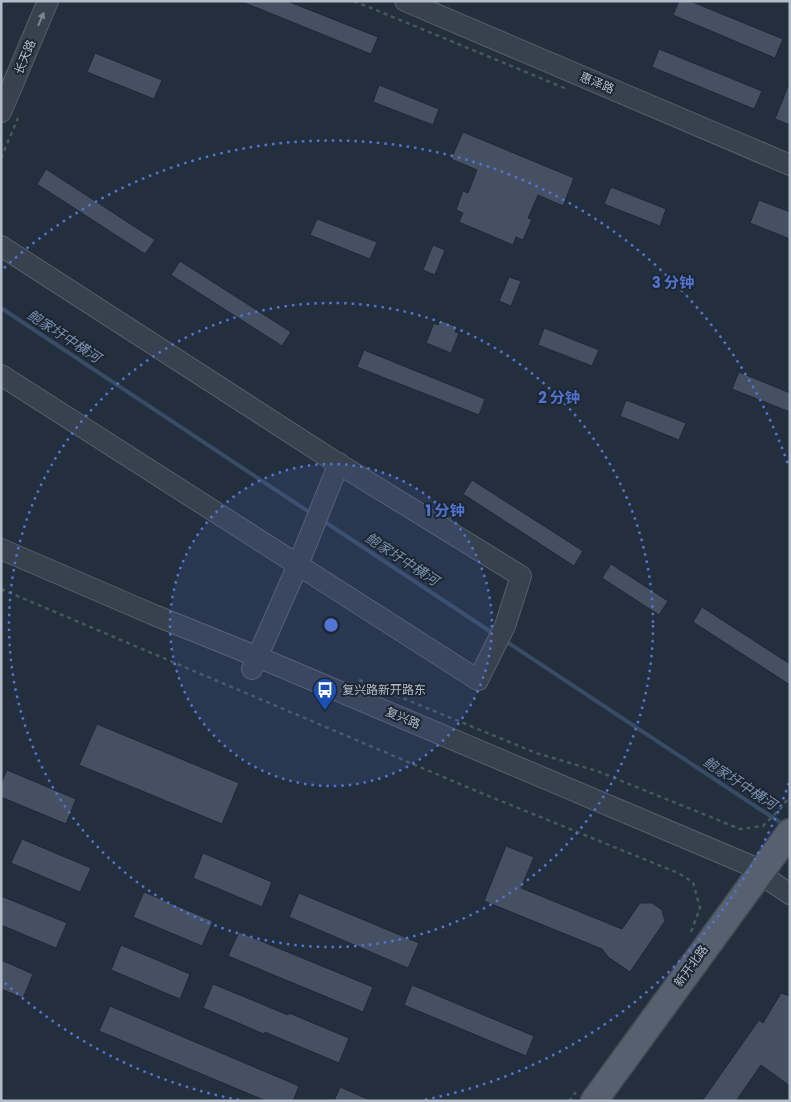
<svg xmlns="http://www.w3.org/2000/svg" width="791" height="1102" font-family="Poppins,'Noto Sans SC',sans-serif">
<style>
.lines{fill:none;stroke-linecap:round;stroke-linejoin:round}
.stream{stroke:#394c67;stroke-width:4}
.building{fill:#455162;stroke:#1f2835}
.minor-casing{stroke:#565f6c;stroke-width:22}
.major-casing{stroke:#414a57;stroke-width:29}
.path{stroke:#44595c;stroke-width:2.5;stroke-dasharray:4 4;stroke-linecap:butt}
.minor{stroke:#38414e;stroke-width:20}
.major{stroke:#56606e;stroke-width:26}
.oneway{fill:#7c8592}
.ring{fill:none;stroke:#5274d3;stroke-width:2.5;stroke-dasharray:2.5 5}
.labels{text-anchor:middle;stroke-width:4;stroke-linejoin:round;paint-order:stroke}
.street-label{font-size:12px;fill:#b4bcc9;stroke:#1d2633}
.poi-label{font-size:12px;fill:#b4bcc9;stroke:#1d2633;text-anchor:start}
.water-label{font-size:14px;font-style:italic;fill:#7c92b1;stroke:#1d2633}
.centre{fill:#5274d3;stroke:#1d2633;stroke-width:2.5}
.ring-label{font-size:15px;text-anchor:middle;font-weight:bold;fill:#5274d3;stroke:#1d2633;stroke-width:4;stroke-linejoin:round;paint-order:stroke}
</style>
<rect width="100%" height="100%" fill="#242f3e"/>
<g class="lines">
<path class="stream" d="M 1,308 L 312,514
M 322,520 L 494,634
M 504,640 L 784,825"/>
</g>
<path class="building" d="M 240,1 L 287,1 L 378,37 L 371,54 Z
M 679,1 L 690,1 L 783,39 L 775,58 L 673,15 Z
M 659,49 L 762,91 L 754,109 L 652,67 Z
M 95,53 L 162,80 L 154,99 L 87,72 Z
M 789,84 L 790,84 L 790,125 L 775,119 Z
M 379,85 L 439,109 L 433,125 L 373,102 Z
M 463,132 L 574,178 L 563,206 L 538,195 L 528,218 L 532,219 L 523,240 L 516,237 L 513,245 L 459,222 L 463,213 L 456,210 L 463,191 L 468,193 L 477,170 L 451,159 Z
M 46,169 L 155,240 L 145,254 L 37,184 Z
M 611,187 L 666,209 L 660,226 L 604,204 Z
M 759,200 L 790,212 L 790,239 L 750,223 Z
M 317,219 L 377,242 L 370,259 L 310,235 Z
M 433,245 L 445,250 L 435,275 L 423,270 Z
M 180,261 L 291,332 L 282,346 L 171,275 Z
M 509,277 L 521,281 L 511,306 L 499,301 Z
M 440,320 L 457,327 L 455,332 L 459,333 L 451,353 L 426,343 L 434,323 L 438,325 Z
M 544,328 L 599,350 L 592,366 L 538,345 Z
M 364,350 L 485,399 L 479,415 L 357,367 Z
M 739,372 L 790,393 L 790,412 L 732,389 Z
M 626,400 L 686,423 L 679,440 L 620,416 Z
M 472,480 L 583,551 L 574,566 L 463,494 Z
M 611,564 L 668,601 L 659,615 L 602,578 Z
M 702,607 L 790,664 L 790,685 L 693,622 Z
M 97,724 L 239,783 L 222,824 L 79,765 Z
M 7,770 L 76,799 L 66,824 L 1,797 L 1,784 Z
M 22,839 L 91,868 L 80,892 L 11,863 Z
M 506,846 L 534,857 L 521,888 L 622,929 L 640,903 L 652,903 L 662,910 L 665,921 L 630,972 L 608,957 L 602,949 L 484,901 Z
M 203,853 L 272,882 L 262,907 L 193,878 Z
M 144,892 L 213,921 L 202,946 L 133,917 Z
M 299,893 L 419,943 L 408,968 L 289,917 Z
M 1,896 L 67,923 L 56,948 L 1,925 Z
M 239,932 L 373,987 L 363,1012 L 228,956 Z
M 121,945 L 190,974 L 180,999 L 111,970 Z
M 1,960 L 33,974 L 23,998 L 1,989 Z
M 213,984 L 288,1015 L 289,1013 L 349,1038 L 339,1063 L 265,1032 L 264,1034 L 203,1008 Z
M 412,985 L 534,1036 L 526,1056 L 404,1005 Z
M 781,993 L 790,996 L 790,1086 L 761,1065 L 736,1101 L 702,1101 L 759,1020 L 763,1023 Z
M 110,1006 L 299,1086 L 293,1101 L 266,1101 L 99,1031 Z
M 340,1087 L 372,1101 L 334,1101 Z"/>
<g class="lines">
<defs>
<path id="minor" d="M 405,1 L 790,165
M 1,112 L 48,1
M 1,246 L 334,461 L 521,576 L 505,626 L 478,680 L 1,375
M 1,549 L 154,615 L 258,657 L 761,870 L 772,882 L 790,894
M 252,669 L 298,565 L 339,463"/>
<path id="major" d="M 594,1101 L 790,832"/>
</defs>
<use href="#minor" class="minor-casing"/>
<use href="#major" class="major-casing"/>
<path class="path" d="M 354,1 L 567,89
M 1,158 L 18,118
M 1,589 L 474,790 L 678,873 L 693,882 L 700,908 L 691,932
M 359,680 L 536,753 L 597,771 L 740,829 L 763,826 L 781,808 L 790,796
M 569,1101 L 576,1092"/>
<use href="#minor" class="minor"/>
<use href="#major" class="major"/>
</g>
<defs><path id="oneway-solid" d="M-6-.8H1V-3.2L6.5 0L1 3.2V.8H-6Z" transform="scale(1.25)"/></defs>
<use class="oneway" href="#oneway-solid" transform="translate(41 19) rotate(-67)"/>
<circle cx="331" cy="625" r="161" fill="#5274d3" fill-opacity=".12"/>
<g class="ring">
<circle cx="331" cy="625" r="161"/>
<circle cx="331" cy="625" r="322"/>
<path d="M789 783A484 484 0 0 1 423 1100M239 1100A484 484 0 0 1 4 982M4 268A484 484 0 0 1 789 467"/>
</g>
<defs>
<symbol id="bus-pin" viewBox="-11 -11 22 30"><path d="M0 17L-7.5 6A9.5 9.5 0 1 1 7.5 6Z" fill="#1a4fb4" stroke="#1d2633"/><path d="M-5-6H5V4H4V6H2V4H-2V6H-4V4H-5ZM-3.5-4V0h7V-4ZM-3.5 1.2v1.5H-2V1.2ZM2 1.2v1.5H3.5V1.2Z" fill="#fff"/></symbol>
</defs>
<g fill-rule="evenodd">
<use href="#bus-pin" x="311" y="676" width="28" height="38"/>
</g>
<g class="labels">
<g class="street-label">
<text transform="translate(25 57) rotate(-67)" y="4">长天路</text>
<text transform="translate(597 83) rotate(23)" y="4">惠泽路</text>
<text transform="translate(403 718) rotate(23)" y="4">复兴路</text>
<text transform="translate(691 966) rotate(-54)" y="4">新开北路</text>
</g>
<g class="poi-label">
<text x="342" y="694">复兴路新开路东</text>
</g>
<g class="water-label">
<text transform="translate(64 336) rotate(33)" y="5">鲍家圩中横河</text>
<text transform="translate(402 559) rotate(33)" y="5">鲍家圩中横河</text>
<text transform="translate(740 783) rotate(33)" y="5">鲍家圩中横河</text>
</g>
</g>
<circle cx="331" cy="625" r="8" class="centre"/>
<g class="ring-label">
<text x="673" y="288">3 分钟</text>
<text x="559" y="403">2 分钟</text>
<text x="445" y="516">1 分钟</text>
</g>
<rect width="791" height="1102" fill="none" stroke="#b4bcc9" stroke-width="5"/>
</svg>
